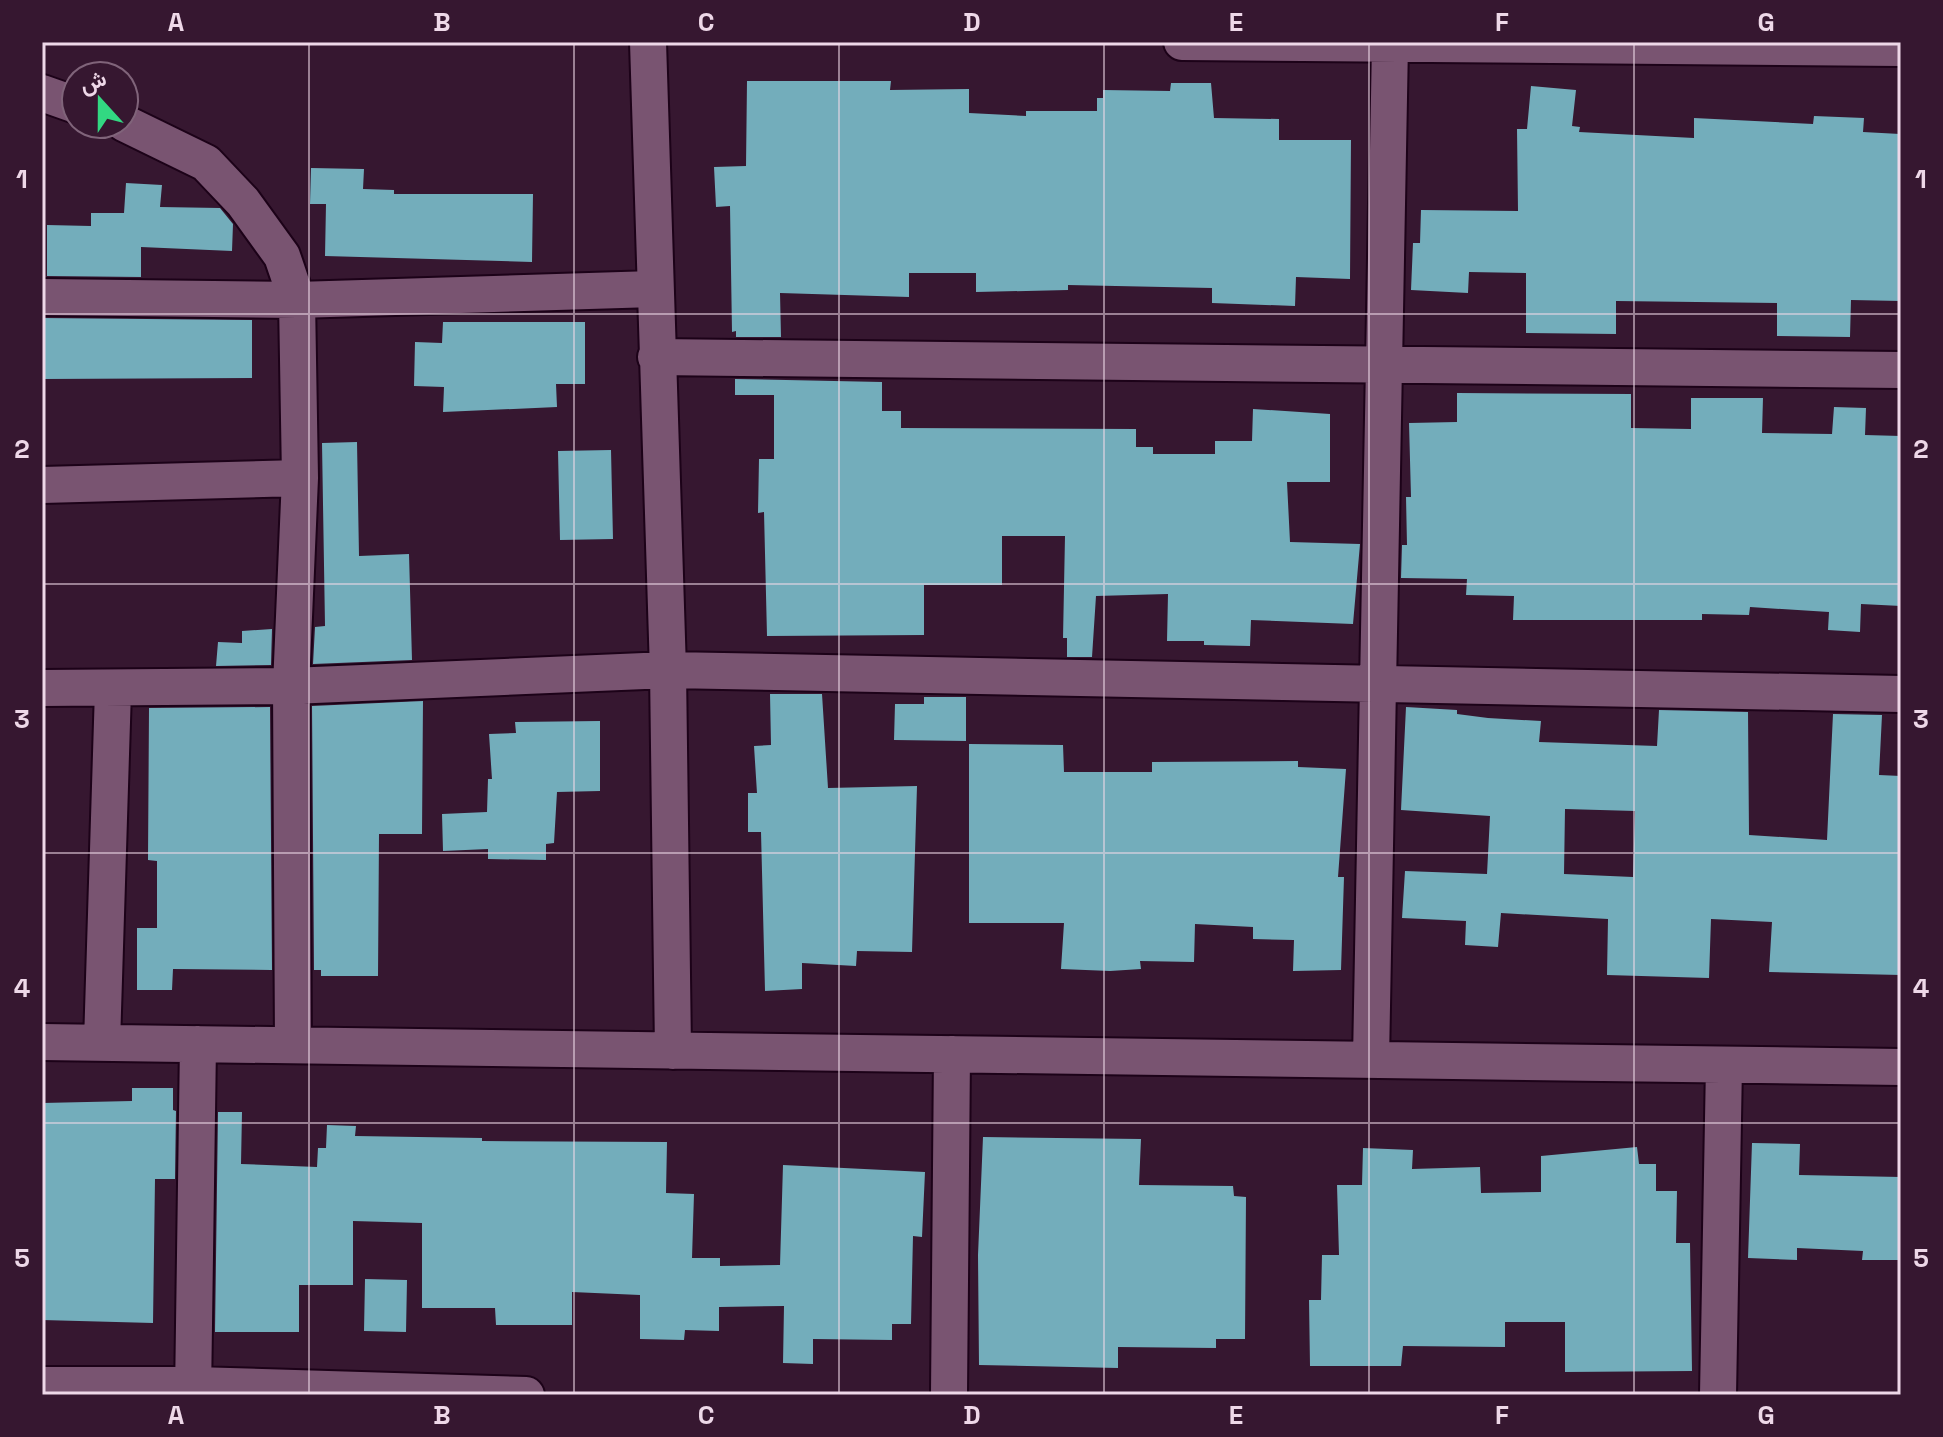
<svg xmlns="http://www.w3.org/2000/svg" width="1943" height="1437" font-family="'Space Grotesk',Vazirmatn,sans-serif">
<style>
.building{fill:#73adbb;fill-rule:evenodd}
.lines{fill:none;stroke-linecap:round;stroke-linejoin:round}
.street-casing{stroke:#1c0218;stroke-width:40}
.street{stroke:#795471;stroke-width:36}
.grid{fill:none;stroke:#eed8e8;stroke-width:2;stroke-opacity:0.55}
.neatline{fill:none;stroke:#eed8e8;stroke-width:3}
.grid-label{font-size:26px;text-anchor:middle;font-weight:bold;fill:#eed8e8}
</style>
<rect width="100%" height="100%" fill="#361730"/>
<path class="building" d="M 747,81 L 891,81 L 890,90 L 969,89 L 969,113 L 1026,116 L 1026,111 L 1097,111 L 1097,98 L 1103,98 L 1103,90 L 1170,91 L 1171,83 L 1211,83 L 1214,118 L 1279,119 L 1279,140 L 1351,140 L 1350,279 L 1296,277 L 1295,306 L 1212,303 L 1212,288 L 1068,285 L 1068,290 L 976,292 L 976,273 L 909,273 L 909,297 L 780,293 L 781,337 L 736,337 L 736,331 L 732,332 L 730,206 L 716,207 L 714,167 L 746,166 Z
M 1531,86 L 1576,90 L 1572,126 L 1580,127 L 1579,132 L 1694,138 L 1694,118 L 1813,124 L 1814,116 L 1864,118 L 1863,132 L 1900,134 L 1901,301 L 1851,300 L 1850,337 L 1777,336 L 1777,303 L 1616,301 L 1616,334 L 1526,333 L 1526,273 L 1469,272 L 1468,293 L 1411,290 L 1413,243 L 1420,243 L 1421,210 L 1518,211 L 1517,129 L 1527,129 Z
M 311,168 L 364,169 L 363,189 L 394,190 L 394,194 L 533,194 L 532,262 L 325,256 L 326,204 L 310,204 Z
M 126,183 L 162,185 L 160,207 L 220,208 L 233,224 L 232,251 L 141,247 L 141,277 L 47,276 L 47,225 L 91,226 L 91,213 L 124,213 Z
M 42,318 L 252,320 L 252,378 L 42,379 Z
M 443,322 L 585,322 L 585,384 L 556,384 L 557,407 L 443,412 L 444,387 L 414,386 L 415,342 L 442,343 Z
M 735,379 L 882,382 L 882,411 L 901,411 L 901,428 L 1136,429 L 1136,447 L 1153,447 L 1153,454 L 1215,454 L 1215,441 L 1252,441 L 1253,409 L 1330,414 L 1330,482 L 1287,482 L 1290,542 L 1360,544 L 1353,624 L 1251,620 L 1250,646 L 1204,645 L 1204,641 L 1167,641 L 1168,594 L 1096,596 L 1092,657 L 1067,657 L 1067,638 L 1063,638 L 1065,536 L 1002,536 L 1002,585 L 924,585 L 924,635 L 767,636 L 764,512 L 758,513 L 759,459 L 774,459 L 774,395 L 735,395 Z
M 1457,393 L 1631,394 L 1631,428 L 1691,429 L 1691,398 L 1763,398 L 1762,433 L 1832,434 L 1834,407 L 1866,408 L 1865,435 L 1901,436 L 1901,606 L 1861,604 L 1860,632 L 1828,630 L 1829,612 L 1750,607 L 1749,615 L 1702,614 L 1702,620 L 1513,620 L 1514,596 L 1466,595 L 1467,579 L 1401,578 L 1402,545 L 1407,545 L 1406,497 L 1411,497 L 1409,423 L 1457,422 Z
M 357,442 L 359,556 L 409,554 L 412,660 L 313,664 L 315,627 L 325,626 L 322,443 Z
M 611,450 L 613,539 L 560,540 L 558,451 Z
M 272,629 L 271,665 L 216,666 L 218,642 L 242,643 L 242,631 Z
M 770,694 L 822,694 L 828,788 L 917,786 L 912,952 L 857,951 L 856,966 L 802,963 L 802,989 L 765,991 L 761,832 L 748,832 L 748,793 L 757,793 L 754,746 L 771,745 Z
M 924,697 L 966,697 L 966,741 L 894,740 L 895,704 L 924,704 Z
M 423,701 L 422,834 L 379,834 L 378,976 L 321,976 L 321,970 L 314,970 L 312,706 Z
M 270,707 L 272,970 L 173,969 L 172,990 L 137,990 L 137,928 L 157,928 L 157,861 L 148,860 L 149,708 Z
M 1406,707 L 1457,710 L 1457,714 L 1488,718 L 1541,721 L 1539,742 L 1657,746 L 1659,710 L 1748,712 L 1749,835 L 1827,840 L 1833,714 L 1882,715 L 1879,775 L 1901,776 L 1901,975 L 1769,972 L 1772,922 L 1711,919 L 1709,978 L 1607,975 L 1608,919 L 1501,913 L 1498,947 L 1465,945 L 1466,921 L 1402,918 L 1405,871 L 1487,874 L 1490,816 L 1401,810 ZM 1565,809 L 1635,811 L 1633,877 L 1564,874 Z
M 600,721 L 600,791 L 557,792 L 554,843 L 546,844 L 546,860 L 488,859 L 488,849 L 443,851 L 442,814 L 487,812 L 488,779 L 492,779 L 489,734 L 516,733 L 515,722 Z
M 969,744 L 1063,745 L 1064,772 L 1152,772 L 1152,762 L 1298,761 L 1298,767 L 1346,769 L 1338,877 L 1344,877 L 1341,970 L 1293,971 L 1294,940 L 1253,939 L 1253,927 L 1195,924 L 1194,962 L 1140,961 L 1141,969 L 1110,971 L 1061,969 L 1064,923 L 969,923 Z
M 132,1088 L 173,1088 L 173,1110 L 176,1111 L 175,1179 L 155,1179 L 153,1323 L 42,1320 L 42,1103 L 132,1101 Z
M 218,1112 L 242,1112 L 241,1164 L 317,1167 L 318,1148 L 326,1148 L 327,1125 L 356,1126 L 355,1136 L 482,1138 L 482,1141 L 667,1142 L 666,1193 L 694,1194 L 692,1258 L 720,1258 L 720,1266 L 780,1265 L 783,1165 L 925,1172 L 922,1237 L 913,1236 L 911,1324 L 892,1324 L 892,1340 L 813,1339 L 813,1364 L 783,1363 L 784,1306 L 719,1307 L 719,1331 L 685,1330 L 684,1340 L 640,1339 L 640,1295 L 572,1292 L 572,1325 L 496,1325 L 495,1308 L 422,1308 L 422,1223 L 353,1221 L 353,1285 L 299,1285 L 299,1332 L 215,1332 Z
M 983,1137 L 1141,1139 L 1139,1185 L 1233,1186 L 1234,1196 L 1246,1197 L 1245,1339 L 1216,1339 L 1216,1348 L 1118,1347 L 1118,1368 L 979,1365 L 978,1255 Z
M 1752,1143 L 1800,1144 L 1799,1175 L 1901,1177 L 1901,1260 L 1862,1260 L 1863,1251 L 1797,1248 L 1797,1260 L 1748,1258 Z
M 1637,1147 L 1639,1164 L 1656,1164 L 1656,1191 L 1677,1191 L 1676,1243 L 1690,1243 L 1692,1371 L 1565,1372 L 1565,1322 L 1505,1322 L 1505,1347 L 1403,1346 L 1401,1366 L 1310,1366 L 1309,1300 L 1321,1300 L 1322,1255 L 1339,1255 L 1337,1185 L 1362,1185 L 1363,1148 L 1413,1150 L 1412,1169 L 1480,1167 L 1481,1193 L 1541,1192 L 1541,1156 Z
M 365,1279 L 407,1280 L 406,1332 L 364,1331 Z"/>
<g class="lines">
<defs>
<path id="street" d="M 648,42 L 668,670 L 673,1051
M 1182,42 L 1901,48
M 42,93 L 76,105
M 124,123 L 206,163 L 243,202 L 282,256 L 297,300 L 300,478
M 42,297 L 297,300 L 654,289
M 656,357 L 1901,370
M 42,485 L 300,478 L 291,686 L 293,1045
M 42,688 L 291,686 L 668,670 L 1901,694
M 42,1042 L 1901,1067
M 102,1043 L 113,690
M 1371,1060 L 1390,44
M 42,1385 L 194,1385 L 526,1395
M 193,1395 L 198,1044
M 949,1395 L 952,1054
M 1718,1395 L 1724,1065"/>
</defs>
<use href="#street" class="street-casing"/>
<use href="#street" class="street"/>
</g>
<path class="grid" d="M 309,42 L 309,1395M 574,42 L 574,1395M 839,42 L 839,1395M 1104,42 L 1104,1395M 1369,42 L 1369,1395M 1634,42 L 1634,1395M 42,314 L 1901,314M 42,584 L 1901,584M 42,853 L 1901,853M 42,1123 L 1901,1123"/>
<rect width="1943" height="1437" fill="none" stroke="#361730" stroke-width="88"/>
<g transform="translate(100 100) rotate(339)"><circle r="38" fill="#361730" stroke="#80647a" stroke-width="2"/>
<path d="M0-6L14 30L0 20L-14 30Z" fill="#32d882"/>
<text y="-12" font-size="22" font-weight="bold" text-anchor="middle" fill="#eed8e8">ش</text>
</g>
<rect x="44" y="44" width="1855" height="1349" class="neatline"/>
<g class="grid-label">
<text x="176" y="31">A</text>
<text x="442" y="31">B</text>
<text x="706" y="31">C</text>
<text x="972" y="31">D</text>
<text x="1236" y="31">E</text>
<text x="1502" y="31">F</text>
<text x="1766" y="31">G</text>
<text x="22" y="188">1</text>
<text x="1921" y="188">1</text>
<text x="22" y="458">2</text>
<text x="1921" y="458">2</text>
<text x="22" y="728">3</text>
<text x="1921" y="728">3</text>
<text x="22" y="997">4</text>
<text x="1921" y="997">4</text>
<text x="22" y="1267">5</text>
<text x="1921" y="1267">5</text>
<text x="176" y="1424">A</text>
<text x="442" y="1424">B</text>
<text x="706" y="1424">C</text>
<text x="972" y="1424">D</text>
<text x="1236" y="1424">E</text>
<text x="1502" y="1424">F</text>
<text x="1766" y="1424">G</text>
</g>
</svg>
